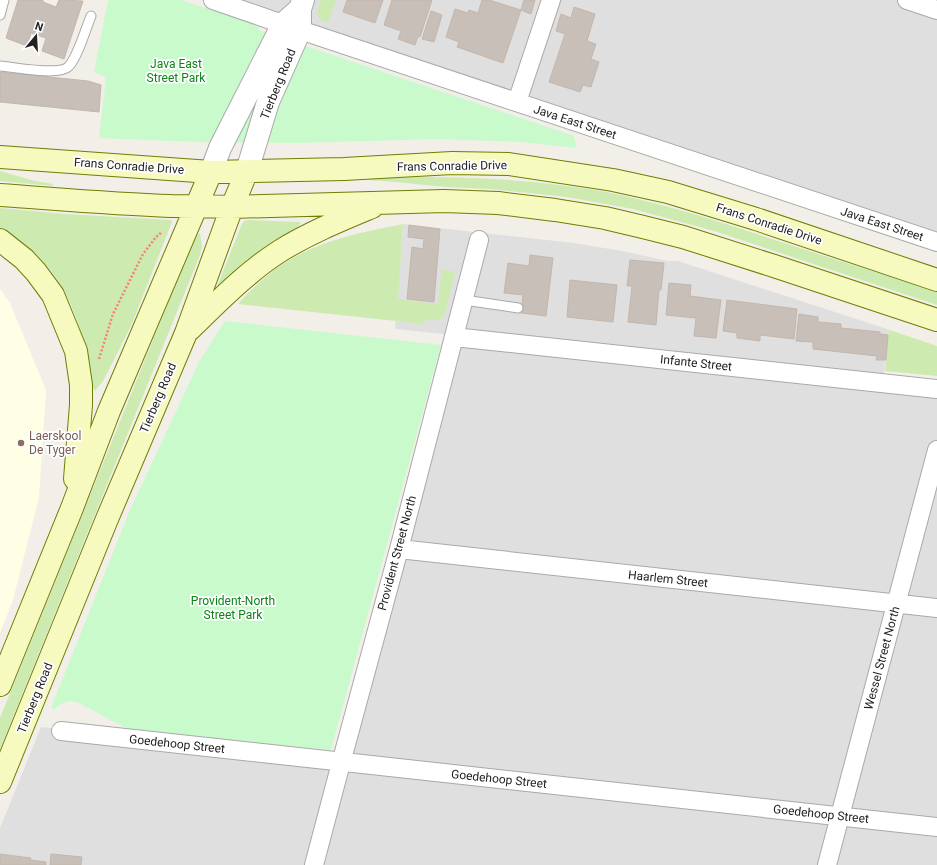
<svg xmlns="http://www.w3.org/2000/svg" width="937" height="865" font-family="Roboto,sans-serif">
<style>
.residential{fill:#e0dfdf}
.education{fill:#ffffe5}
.grass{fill:#cdebb0}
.park{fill:#c8facc}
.building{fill:#c7bfb8;stroke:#c4b6ab}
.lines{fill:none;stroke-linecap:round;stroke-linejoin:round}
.service-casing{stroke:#a9a9a9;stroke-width:11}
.minor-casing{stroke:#a9a9a9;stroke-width:20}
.tertiary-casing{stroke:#a9a9a9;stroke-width:24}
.secondary-casing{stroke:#707d05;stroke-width:24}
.path{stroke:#fa8072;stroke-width:2.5;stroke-dasharray:2 2;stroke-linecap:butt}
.service{stroke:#fff;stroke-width:9}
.minor{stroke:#fff;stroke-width:18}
.tertiary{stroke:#fff;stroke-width:22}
.secondary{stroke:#f7fabf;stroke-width:22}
.education-dot{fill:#8d6e63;stroke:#fff;stroke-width:1.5}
.labels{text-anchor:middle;stroke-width:3.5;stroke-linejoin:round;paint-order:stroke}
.park-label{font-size:12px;fill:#0c8416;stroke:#fff}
.street-label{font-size:12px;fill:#222;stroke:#fff}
.education-label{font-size:12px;fill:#785e54;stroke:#fff;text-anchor:start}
</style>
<rect width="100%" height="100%" fill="#f2efe9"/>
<path class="residential" d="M 220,0 L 937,0 L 937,240 Z
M 403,224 L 574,243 L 622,251 L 668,261 L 678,261 L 890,330 L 888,335 L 883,382 L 937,388 L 937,865 L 0,865 L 0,828 L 41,727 L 340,762 L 453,335 L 395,329 Z"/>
<path class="education" d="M 0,289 L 10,303 L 46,390 L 39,497 L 13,600 L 0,633 Z"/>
<path class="grass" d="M 321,0 L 336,0 L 328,23 C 313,18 317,12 321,0 Z
M 0,171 L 35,181 L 53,184 L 52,186 L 0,181 Z
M 422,177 C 484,177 546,181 606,192 C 665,204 722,222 778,241 C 831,258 884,275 937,292 L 937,305 L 714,231 L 633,209 L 567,197 L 529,193 L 489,189 L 446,187 L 395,182 L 370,180 L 369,178 Z
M 0,208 L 65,214 L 171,220 L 172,222 L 131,326 L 103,381 L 95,391 L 93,388 C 87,349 76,303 51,271 C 37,253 19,240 0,228 Z
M 249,220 L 301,222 L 299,226 L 284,237 L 214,294 L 242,224 L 244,221 Z
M 403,224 L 398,299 L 438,304 L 442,269 L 455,272 L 445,314 C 440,322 434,320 426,319 L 424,324 L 238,304 C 251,290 265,276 281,265 C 320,240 359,233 403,224 Z
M 200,233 L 202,246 L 200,255 L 0,749 L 0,718 L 195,236 Z
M 890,330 L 937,346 L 937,376 L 885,371 L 888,335 Z"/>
<path class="park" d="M 108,0 L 181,0 L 260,26 L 258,30 L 574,136 L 577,148 L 521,142 L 437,139 L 298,143 L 197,142 L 99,138 L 106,77 L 94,72 Z
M 225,321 L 441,345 L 331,750 L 134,731 L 124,727 L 77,702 L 69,701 L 61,704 L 54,709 L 51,708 L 130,510 L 200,360 Z"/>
<path class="building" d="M 18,0 L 43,0 L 43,2 L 56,7 L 59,0 L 83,1 L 64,59 L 42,51 L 46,38 L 31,33 L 27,46 L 6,38 Z
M 347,0 L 383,0 L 375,23 L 343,12 Z
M 392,0 L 432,0 L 420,37 L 418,36 L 415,45 L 398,39 L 401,31 L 384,25 Z
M 482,0 L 489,0 L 521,10 L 503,63 L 457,47 L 459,42 L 446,37 L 455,9 L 468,13 L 469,10 L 478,13 Z
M 524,0 L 535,0 L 531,14 L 521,10 Z
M 574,7 L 595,14 L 587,41 L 596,44 L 591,59 L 599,62 L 591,87 L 583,85 L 580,92 L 549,82 L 565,34 L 556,31 L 561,14 L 571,18 Z
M 431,11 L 442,15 L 434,42 L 422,39 Z
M 0,72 L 88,81 L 101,85 L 99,112 L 0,102 Z
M 409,225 L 440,229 L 434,302 L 407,299 L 412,247 L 423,249 L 424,239 L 408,237 Z
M 530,255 L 553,258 L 546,316 L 521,313 L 523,295 L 504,293 L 508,263 L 529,266 Z
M 630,260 L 664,263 L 661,290 L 659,290 L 656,325 L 628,322 L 632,286 L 627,286 Z
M 570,280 L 617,285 L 613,322 L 567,317 Z
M 669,283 L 691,285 L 690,296 L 721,300 L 716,338 L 694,336 L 696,318 L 666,315 Z
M 727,300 L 797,309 L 794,339 L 760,335 L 760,341 L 737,338 L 737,333 L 723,331 Z
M 799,314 L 818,317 L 818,322 L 841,324 L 841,328 L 880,332 L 880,334 L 888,335 L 886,360 L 876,360 L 877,356 L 813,349 L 813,342 L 796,341 Z
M 0,854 L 31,858 L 30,860 L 46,862 L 46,865 L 0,865 Z
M 51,854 L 82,857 L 81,865 L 50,865 Z"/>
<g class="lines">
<defs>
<path id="service" d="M 0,15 L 4,0
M 0,66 C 14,67 58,76 68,67 C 77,59 86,28 91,16
M 464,300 L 518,308"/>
<path id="minor" d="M 213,0 L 300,30 L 937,242
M 907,0 L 937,10
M 517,102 L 551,0
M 454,337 L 937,389
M 399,549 L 937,608
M 61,731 L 937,827
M 314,865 L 341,763 L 399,549 L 479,240
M 827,865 L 937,450"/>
<path id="tertiary" d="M 247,171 L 268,102 L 300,30 L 300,9 L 303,0
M 211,172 L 220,148 L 283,24 L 300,9"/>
<path id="secondary" d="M 0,157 L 211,172 L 344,169 L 452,163 L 509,164 L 613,180 L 668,192 L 756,219 L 937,280
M 0,195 C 57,199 114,204 171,206 C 191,206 211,206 232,207 L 444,201 L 498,203 L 555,210 L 605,218 L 643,227 L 683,237 L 774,266 L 937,320
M 0,240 L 24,259 L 36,272 L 53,295 L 76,351 L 81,385 L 81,405 L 75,479
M 190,329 C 218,302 247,272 280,251 C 309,233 341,220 372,207
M 0,685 L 72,508 L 109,411 L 211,172
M 0,782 L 107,519 L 186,333 L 232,207 L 247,171"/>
</defs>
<use href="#service" class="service-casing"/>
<use href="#minor" class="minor-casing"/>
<use href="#tertiary" class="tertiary-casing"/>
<use href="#secondary" class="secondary-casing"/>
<path class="path" d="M 99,359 L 113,314 L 143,254 L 156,237 L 162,232"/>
<use href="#service" class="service"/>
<use href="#minor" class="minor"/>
<use href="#tertiary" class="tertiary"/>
<use href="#secondary" class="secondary"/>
</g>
<circle class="education-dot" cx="21" cy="443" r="4"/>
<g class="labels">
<g class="park-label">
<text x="176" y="68">Java East<tspan x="176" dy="14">Street Park</tspan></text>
<text x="233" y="605">Provident-North<tspan x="233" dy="14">Street Park</tspan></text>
</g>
<g class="street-label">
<text transform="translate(278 84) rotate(-68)" y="4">Tierberg Road</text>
<text transform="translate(575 122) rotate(18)" y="4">Java East Street</text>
<text transform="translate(129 166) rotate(4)" y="4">Frans Conradie Drive</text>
<text transform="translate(452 166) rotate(-1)" y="4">Frans Conradie Drive</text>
<text transform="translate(769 224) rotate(18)" y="4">Frans Conradie Drive</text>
<text transform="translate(882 224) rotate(18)" y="4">Java East Street</text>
<text transform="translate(696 363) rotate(6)" y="4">Infante Street</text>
<text transform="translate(158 398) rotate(-67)" y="4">Tierberg Road</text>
<text transform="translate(397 553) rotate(-75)" y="4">Provident Street North</text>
<text transform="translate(668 579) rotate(6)" y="4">Haarlem Street</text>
<text transform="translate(882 658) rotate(-75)" y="4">Wessel Street North</text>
<text transform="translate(35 698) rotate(-68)" y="4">Tierberg Road</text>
<text transform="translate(177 744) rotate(6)" y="4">Goedehoop Street</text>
<text transform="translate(499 779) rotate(6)" y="4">Goedehoop Street</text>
<text transform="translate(821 814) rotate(6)" y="4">Goedehoop Street</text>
</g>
<g class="education-label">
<text x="29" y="440">Laerskool<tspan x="29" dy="14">De Tyger</tspan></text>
</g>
</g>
<g transform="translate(36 36) rotate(18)" stroke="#ffffff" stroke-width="3" paint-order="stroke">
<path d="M0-3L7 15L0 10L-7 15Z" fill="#222222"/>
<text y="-6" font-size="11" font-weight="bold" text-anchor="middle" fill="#222222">N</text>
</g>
</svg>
